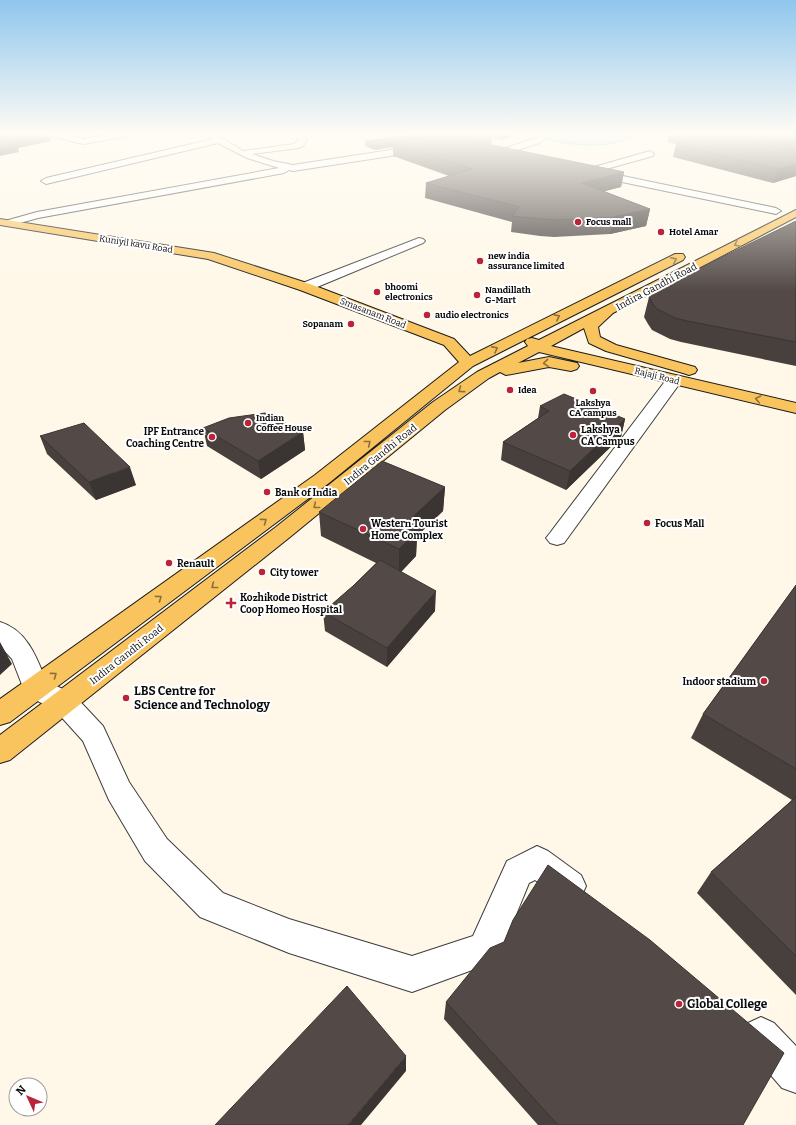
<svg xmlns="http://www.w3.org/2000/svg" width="796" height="1125" font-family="Bitter,serif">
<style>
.water{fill:#ade2f6;stroke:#349ecd}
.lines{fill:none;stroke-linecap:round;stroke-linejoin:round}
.minor-casing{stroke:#3d3d3d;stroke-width:2}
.major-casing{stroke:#1b1b1b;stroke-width:2}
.minor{fill:#fff;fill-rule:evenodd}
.major{fill:#f9c45e;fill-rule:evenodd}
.wall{fill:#47403d}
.shaded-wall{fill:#3a3432}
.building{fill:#534a47;stroke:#3a3432}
.oneway{stroke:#8d7038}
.poi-dot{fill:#b92439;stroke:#fff;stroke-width:1.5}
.labels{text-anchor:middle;stroke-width:4;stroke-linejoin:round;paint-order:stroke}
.far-poi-label{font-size:9px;font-weight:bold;fill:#0a0a0a;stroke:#fff;text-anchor:start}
.far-street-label{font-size:9px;fill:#0a0a0a;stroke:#fff}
.street-label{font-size:10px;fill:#0a0a0a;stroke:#fff}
.poi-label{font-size:10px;font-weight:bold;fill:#0a0a0a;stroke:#fff;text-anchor:start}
.near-poi-label{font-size:12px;font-weight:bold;fill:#0a0a0a;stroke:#fff;text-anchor:start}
</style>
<rect width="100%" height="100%" fill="#fff8e8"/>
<path class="water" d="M 550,134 L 631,134 L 632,137 C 626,139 620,142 614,143 C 598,147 561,145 546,138 Z"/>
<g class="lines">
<defs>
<path id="minor" d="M 50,134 L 63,134 L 83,139 L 114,134 L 128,134 L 127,136 L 83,144 L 51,136 Z
M 207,134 L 216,134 L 243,151 L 294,144 L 299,139 L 294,134 L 302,134 L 307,139 L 303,146 L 299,148 L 252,154 L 273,161 L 293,165 L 423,145 L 427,148 L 423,151 L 293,171 L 289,170 L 284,173 L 38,218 L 9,226 L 4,223 L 5,221 L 37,212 L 279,168 L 247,158 L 218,143 L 46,184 L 41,181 L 46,178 L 213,139 Z
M 542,134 L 551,134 L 539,143 L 500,156 L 496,153 L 497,151 L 533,139 Z
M 650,151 L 654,154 L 653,156 L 599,171 L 776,208 L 781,211 L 776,214 L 593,176 L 585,171 L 587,169 Z
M 419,238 L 423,239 L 425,241 L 423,243 L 310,290 L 300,290 L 298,287 L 300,284 Z
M 672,378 L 678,380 L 680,383 L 564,543 L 557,545 L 550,543 L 546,538 L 550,533 L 666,380 Z
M 0,622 C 27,630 37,658 46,681 L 73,694 L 103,726 L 129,782 L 167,839 L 223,893 L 289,919 L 412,956 L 473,936 L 507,861 L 537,846 L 548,851 L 581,875 L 586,886 L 581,897 L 570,902 L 559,897 L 535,880 L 529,883 L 497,961 L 412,992 L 289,953 L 200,917 L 145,861 L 109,800 L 83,741 L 55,710 L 26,695 L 12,659 L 0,646 Z
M 761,1017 L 774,1023 L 796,1046 L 796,1093 L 782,1088 L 748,1049 L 742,1036 L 748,1023 Z"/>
<path id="major" d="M 796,210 L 796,217 L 613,313 L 598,327 L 600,337 L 616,345 L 695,367 L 697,370 L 695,373 L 689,375 L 683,373 L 606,351 L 589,343 L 584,328 L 551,346 L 796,403 L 796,413 L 539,352 L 518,363 L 549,357 L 577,363 L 579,366 L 577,369 L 571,371 L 549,367 L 506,375 L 500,372 L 489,378 L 445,410 L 290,537 L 10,760 L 0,763 L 0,735 L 276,527 L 433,402 L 477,372 L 528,346 L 525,342 L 527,339 L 532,338 L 539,340 Z
M 0,219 L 214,253 L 310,284 L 454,339 L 470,356 L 675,254 L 683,254 L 685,257 L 683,260 L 473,366 L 329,483 L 10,722 L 0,725 L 0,699 L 315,475 L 459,362 L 444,345 L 300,290 L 208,259 L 0,225 Z"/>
</defs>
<use href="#minor" class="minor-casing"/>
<use href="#major" class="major-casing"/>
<use href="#minor" class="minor"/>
<use href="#major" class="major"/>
</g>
<path class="wall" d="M 420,134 L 521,134 L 502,140 L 491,138 L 491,145 L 624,172 L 621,187 L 604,191 L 650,209 L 646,226 L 610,234 L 554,237 L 540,236 L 511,232 L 512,222 L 425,198 L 426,183 L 449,176 L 393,156 L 393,147 L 375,150 L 365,146 L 365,141 Z
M 669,134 L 796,134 L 796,176 L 773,183 L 673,157 L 676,144 L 667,142 Z
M 796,221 L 796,366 L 681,342 L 670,339 L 652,330 L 648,324 L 644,317 L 649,297 Z
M 540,406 L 625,419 L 621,437 L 566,490 L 501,460 L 503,442 L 538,418 Z
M 203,428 L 303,432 L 305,450 L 261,479 L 207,446 Z
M 40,436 L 136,485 L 96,500 L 47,454 Z
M 445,487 L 443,511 L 417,536 L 416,556 L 401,572 L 435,611 L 387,667 L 325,631 L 323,612 L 353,586 L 376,563 L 321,536 L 319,512 Z
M 796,585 L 796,995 L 697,893 L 711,872 L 792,800 L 691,738 L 703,714 Z
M 446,1002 L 743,1125 L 538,1125 L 444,1019 Z"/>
<path class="shaded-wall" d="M 47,134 L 49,134 L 51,141 L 18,148 L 19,152 L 0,156 L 0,148 L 9,142 Z
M 505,134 L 521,134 L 502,140 L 502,135 Z
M 461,135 L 461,140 L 393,142 L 393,147 L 375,150 L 375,145 L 415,138 Z
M 796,164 L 796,176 L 773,183 L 778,169 Z
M 624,172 L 621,187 L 579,198 L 581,183 Z
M 650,209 L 646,226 L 610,234 L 614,217 Z
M 625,419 L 621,437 L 566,490 L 570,471 Z
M 303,432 L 305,450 L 261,479 L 258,461 Z
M 130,467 L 136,485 L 96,500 L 89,482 Z
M 445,487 L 443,511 L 417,536 L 416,556 L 399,574 L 399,549 L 403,526 Z
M 436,591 L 435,611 L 387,667 L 387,648 Z
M 0,642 L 12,664 L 0,675 Z
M 406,1056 L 406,1071 L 361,1125 L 348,1125 Z"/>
<path class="building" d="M 0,134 L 47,134 L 9,142 L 17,144 L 0,148 Z
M 420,134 L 490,134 L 492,142 L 461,135 L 415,138 L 375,145 L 365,141 Z
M 686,134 L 714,134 L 796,152 L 796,164 L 778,169 L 676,144 L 702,138 Z
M 751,134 L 796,134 L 796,144 Z
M 462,136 L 470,138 L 463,139 L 624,172 L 581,183 L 650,209 L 614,217 L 556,220 L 542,219 L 512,216 L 519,207 L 426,183 L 472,169 L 393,142 L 415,139 Z
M 796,221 L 796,342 L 687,321 L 675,318 L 657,309 L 653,304 L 649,297 L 655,290 Z
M 564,394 L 625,419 L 570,471 L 503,442 L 549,411 L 540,406 Z
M 265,413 L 303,432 L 258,461 L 203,428 L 229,418 Z
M 84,423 L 130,467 L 89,482 L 40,436 Z
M 382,461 L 445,487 L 403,526 L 417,532 L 399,549 L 319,512 Z
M 380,560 L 436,591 L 387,648 L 323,612 L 353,586 Z
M 796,585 L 796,769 L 703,714 Z
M 796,797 L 796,956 L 711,872 Z
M 548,865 L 650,940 L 784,1053 L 743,1125 L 558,1125 L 446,1002 L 490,948 L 504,942 L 513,920 Z
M 347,986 L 406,1056 L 348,1125 L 215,1125 Z"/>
<defs><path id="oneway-chevron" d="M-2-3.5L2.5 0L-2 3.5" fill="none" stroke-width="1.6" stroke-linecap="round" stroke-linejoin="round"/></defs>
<g class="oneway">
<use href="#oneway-chevron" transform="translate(737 244) rotate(153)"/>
<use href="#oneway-chevron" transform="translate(674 260) rotate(-26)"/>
<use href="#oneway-chevron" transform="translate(557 317) rotate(-27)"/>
<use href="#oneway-chevron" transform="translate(495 349) rotate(-28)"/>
<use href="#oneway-chevron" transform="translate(546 363) rotate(175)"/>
<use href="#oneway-chevron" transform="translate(461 390) rotate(144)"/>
<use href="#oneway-chevron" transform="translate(758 399) rotate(-168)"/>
<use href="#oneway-chevron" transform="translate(368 443) rotate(-39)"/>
<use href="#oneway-chevron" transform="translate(316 506) rotate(141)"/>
<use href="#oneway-chevron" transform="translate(264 521) rotate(-36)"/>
<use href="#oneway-chevron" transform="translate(214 586) rotate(142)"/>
<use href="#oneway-chevron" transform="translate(159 598) rotate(-36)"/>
<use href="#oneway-chevron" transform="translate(54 675) rotate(-36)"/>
</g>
<linearGradient id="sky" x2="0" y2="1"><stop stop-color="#90c6ee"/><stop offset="0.46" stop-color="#fffcf5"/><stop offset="1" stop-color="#fffcf5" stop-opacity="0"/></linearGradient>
<rect width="796" height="291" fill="url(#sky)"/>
<g class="poi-dot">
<circle cx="578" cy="222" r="4"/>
<circle cx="661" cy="232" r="4"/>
<circle cx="480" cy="261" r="4"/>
<circle cx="377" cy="292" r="4"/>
<circle cx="477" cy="295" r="4"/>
<circle cx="427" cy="315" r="4"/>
<circle cx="351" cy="324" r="4"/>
<circle cx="510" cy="390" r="4"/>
<circle cx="593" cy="391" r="4"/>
<circle cx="248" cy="423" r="4"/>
<circle cx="573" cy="435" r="4"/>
<circle cx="212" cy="437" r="4"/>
<circle cx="267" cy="492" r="4"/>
<circle cx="647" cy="523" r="4"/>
<circle cx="363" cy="529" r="4"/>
<circle cx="169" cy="563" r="4"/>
<circle cx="262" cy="572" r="4"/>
<path d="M229 597h4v4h4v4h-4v4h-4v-4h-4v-4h4z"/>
<circle cx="764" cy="681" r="4"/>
<circle cx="126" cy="698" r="4"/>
<circle cx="679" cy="1004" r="4"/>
</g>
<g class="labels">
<g class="far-poi-label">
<text x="586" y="225">Focus mall</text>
<text x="669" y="235">Hotel Amar</text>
<text x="488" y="259">new india<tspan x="488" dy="10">assurance limited</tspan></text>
<text x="385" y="290">bhoomi<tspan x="385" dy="10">electronics</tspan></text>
<text x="485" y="293">Nandillath<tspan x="485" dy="10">G-Mart</tspan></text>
<text x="435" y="318">audio electronics</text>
<text x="343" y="327" text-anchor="end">Sopanam</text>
<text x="518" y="393">Idea</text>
<text x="593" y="406" text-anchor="middle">Lakshya<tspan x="593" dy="10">CA campus</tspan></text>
<text x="256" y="421">Indian<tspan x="256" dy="10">Coffee House</tspan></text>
</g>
<g class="far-street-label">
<text transform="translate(136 244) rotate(9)" y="3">Kuniyil kavu Road</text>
<text transform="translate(373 313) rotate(21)" y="3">Smasanam Road</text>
<text transform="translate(657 376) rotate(14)" y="3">Rajaji Road</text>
</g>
<g class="street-label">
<text transform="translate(656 286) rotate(-28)" y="4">Indira Gandhi Road</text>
<text transform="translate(380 454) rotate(-39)" y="4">Indira Gandhi Road</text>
<text transform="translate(126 654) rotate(-38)" y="4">Indira Gandhi Road</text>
</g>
<g class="poi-label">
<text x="581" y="433">Lakshya<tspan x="581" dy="12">CA Campus</tspan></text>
<text x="204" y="435" text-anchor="end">IPF Entrance<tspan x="204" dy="12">Coaching Centre</tspan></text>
<text x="275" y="496">Bank of India</text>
<text x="371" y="527">Western Tourist<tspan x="371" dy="12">Home Complex</tspan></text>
<text x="655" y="527">Focus Mall</text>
<text x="177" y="567">Renault</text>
<text x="270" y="576">City tower</text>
<text x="240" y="601">Kozhikode District<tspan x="240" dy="12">Coop Homeo Hospital</tspan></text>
<text x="756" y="685" text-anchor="end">Indoor stadium</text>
</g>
<g class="near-poi-label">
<text x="134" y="695">LBS Centre for<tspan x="134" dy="14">Science and Technology</tspan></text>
<text x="687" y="1008">Global College</text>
</g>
</g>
<g transform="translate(28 1097) rotate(314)"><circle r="19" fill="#ffffff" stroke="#9d9d9d"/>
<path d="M0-3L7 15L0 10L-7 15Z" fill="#b92439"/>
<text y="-6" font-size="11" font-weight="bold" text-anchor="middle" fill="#0a0a0a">N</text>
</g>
</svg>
